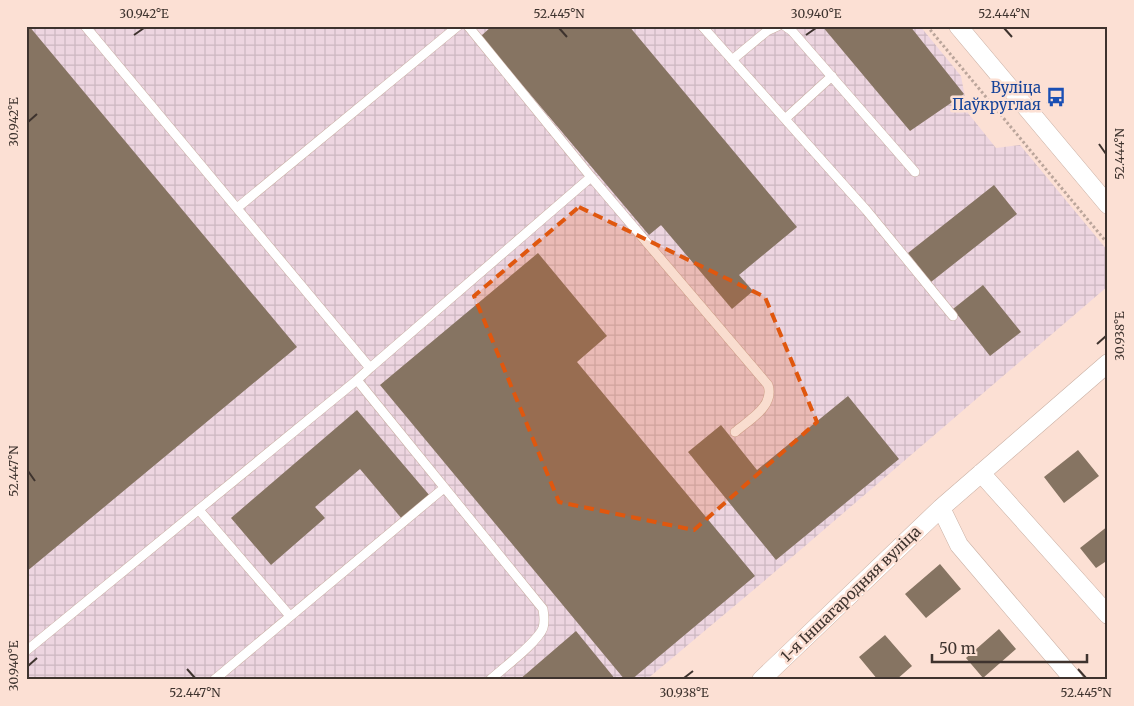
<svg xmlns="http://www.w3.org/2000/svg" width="1134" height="706" font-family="Merriweather,serif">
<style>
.industrial{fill:url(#industrial-grid)}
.building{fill:#867462}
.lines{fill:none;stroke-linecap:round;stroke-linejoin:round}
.service-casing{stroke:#cab0a4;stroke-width:10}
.minor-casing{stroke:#cab0a4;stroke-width:19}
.path{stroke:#bba59b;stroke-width:3;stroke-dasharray:2.5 2.5;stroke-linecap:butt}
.service{stroke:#fff;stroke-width:9}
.minor{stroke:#fff;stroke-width:18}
.marked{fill:#e0570e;fill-opacity:0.2;stroke:#e0570e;stroke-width:4;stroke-dasharray:10 6;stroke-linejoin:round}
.ticks{fill:none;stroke:#3e332e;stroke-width:2}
.labels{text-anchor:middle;stroke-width:5;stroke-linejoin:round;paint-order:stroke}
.transit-label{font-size:15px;fill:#164399;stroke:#fce0d4;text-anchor:end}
.street-label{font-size:15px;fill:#3e332e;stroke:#fce0d4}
.neatline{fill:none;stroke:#3e332e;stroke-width:2}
.ticks-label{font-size:12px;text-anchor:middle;fill:#3e332e}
</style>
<defs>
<pattern id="industrial-grid" width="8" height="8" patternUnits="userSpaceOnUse" patternTransform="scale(1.25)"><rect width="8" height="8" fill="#edd5e0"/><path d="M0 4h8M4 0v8" fill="none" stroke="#ccb7c0"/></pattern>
</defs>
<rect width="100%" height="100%" fill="#fce0d4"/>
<path class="industrial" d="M 26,26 L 920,26 L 961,76 L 968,113 L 996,148 L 1020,145 L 1108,251 L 1108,286 L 763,582 L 646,680 L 26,680 Z"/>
<path class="building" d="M 26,26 L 29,26 L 297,347 L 26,572 Z
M 492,26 L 629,26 L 797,227 L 739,275 L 753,291 L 732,309 L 661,225 L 649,235 L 481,36 Z
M 822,26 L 910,26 L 964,94 L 910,131 Z
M 994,185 L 1017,214 L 931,282 L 908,253 Z
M 538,253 L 607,336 L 577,362 L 755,576 L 631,680 L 625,680 L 380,385 Z
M 983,285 L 1021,332 L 990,356 L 953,309 Z
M 848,396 L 899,459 L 776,560 L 688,452 L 721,425 L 757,470 Z
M 357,410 L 430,496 L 402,519 L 360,469 L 315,507 L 325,518 L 271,565 L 231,518 Z
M 1078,450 L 1099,476 L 1064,503 L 1044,477 Z
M 1108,526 L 1108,560 L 1096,568 L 1080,548 Z
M 940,564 L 961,589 L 926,618 L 905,594 Z
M 999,629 L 1016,649 L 983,678 L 966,658 Z
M 576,631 L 616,680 L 519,680 Z
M 885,635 L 912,666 L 896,680 L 878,680 L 859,657 Z"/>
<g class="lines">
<defs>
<path id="service" d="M 85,26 L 370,368 L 591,177 L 768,385 C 775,406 749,420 735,432
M 468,26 L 591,177
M 702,26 L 867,211 L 953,316
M 785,26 L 792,31 L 915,172
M 732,60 L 767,31 L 778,26
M 785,119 L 832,76
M 237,208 L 458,26
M 370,368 L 357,380 L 543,609 C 544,615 545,621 543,628 C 537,643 503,668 490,680
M 199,510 L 290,616
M 26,651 L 357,380
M 214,680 L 444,488"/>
<path id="minor" d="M 958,26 L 1108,205
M 981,473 L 1108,615
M 941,508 L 959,545 L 1074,680
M 761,680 L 941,508 L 1108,363"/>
</defs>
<use href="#service" class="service-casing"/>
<use href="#minor" class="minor-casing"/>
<path class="path" d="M 927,26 L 1108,244
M 1047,104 L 1056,97"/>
<use href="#service" class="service"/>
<use href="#minor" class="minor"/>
</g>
<path class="marked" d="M 579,207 L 765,297 L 817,422 L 694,530 L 559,502 L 474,296 Z"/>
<path class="ticks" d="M 559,28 L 567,37M 1004,28 L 1012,37M 134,35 L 144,28M 806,35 L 816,28M 28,122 L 37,114M 1099,144 L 1106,154M 1097,344 L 1106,336M 28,471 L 35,481M 28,666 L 37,658M 187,669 L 195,678M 1078,669 L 1086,678M 684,678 L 693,671"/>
<defs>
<symbol id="bus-bare" viewBox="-9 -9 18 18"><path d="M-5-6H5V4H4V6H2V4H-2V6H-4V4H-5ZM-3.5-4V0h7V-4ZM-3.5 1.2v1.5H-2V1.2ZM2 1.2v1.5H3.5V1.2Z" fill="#1a4fb4" stroke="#fce0d4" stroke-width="2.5" paint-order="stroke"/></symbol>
</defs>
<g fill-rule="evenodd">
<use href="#bus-bare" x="1042" y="83" width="28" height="28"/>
</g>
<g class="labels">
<g class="transit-label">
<text x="1041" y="93">Вуліца<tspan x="1041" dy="17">Паўкруглая</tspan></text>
</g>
<g class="street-label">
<text transform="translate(851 594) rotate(-44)" y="5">1-я Іншагародняя вуліца</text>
</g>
</g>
<rect width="1134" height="706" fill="none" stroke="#fce0d4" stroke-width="55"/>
<path d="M932 654v8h155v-8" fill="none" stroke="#3e332e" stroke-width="2.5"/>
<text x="939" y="654" font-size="15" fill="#3e332e" stroke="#fce0d4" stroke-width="4" paint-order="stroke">50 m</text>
<rect x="28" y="28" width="1078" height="650" class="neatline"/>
<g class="ticks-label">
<text x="144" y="18">30.942°E</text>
<text x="559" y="18">52.445°N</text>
<text x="816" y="18">30.940°E</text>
<text x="1004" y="18">52.444°N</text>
<text transform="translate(14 122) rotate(-90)" y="4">30.942°E</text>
<text transform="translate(1120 154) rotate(-90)" y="4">52.444°N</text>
<text transform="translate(1120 336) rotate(-90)" y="4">30.938°E</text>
<text transform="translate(14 471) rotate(-90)" y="4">52.447°N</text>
<text transform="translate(14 666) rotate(-90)" y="4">30.940°E</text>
<text x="195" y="697">52.447°N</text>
<text x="684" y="697">30.938°E</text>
<text x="1086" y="697">52.445°N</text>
</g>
</svg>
